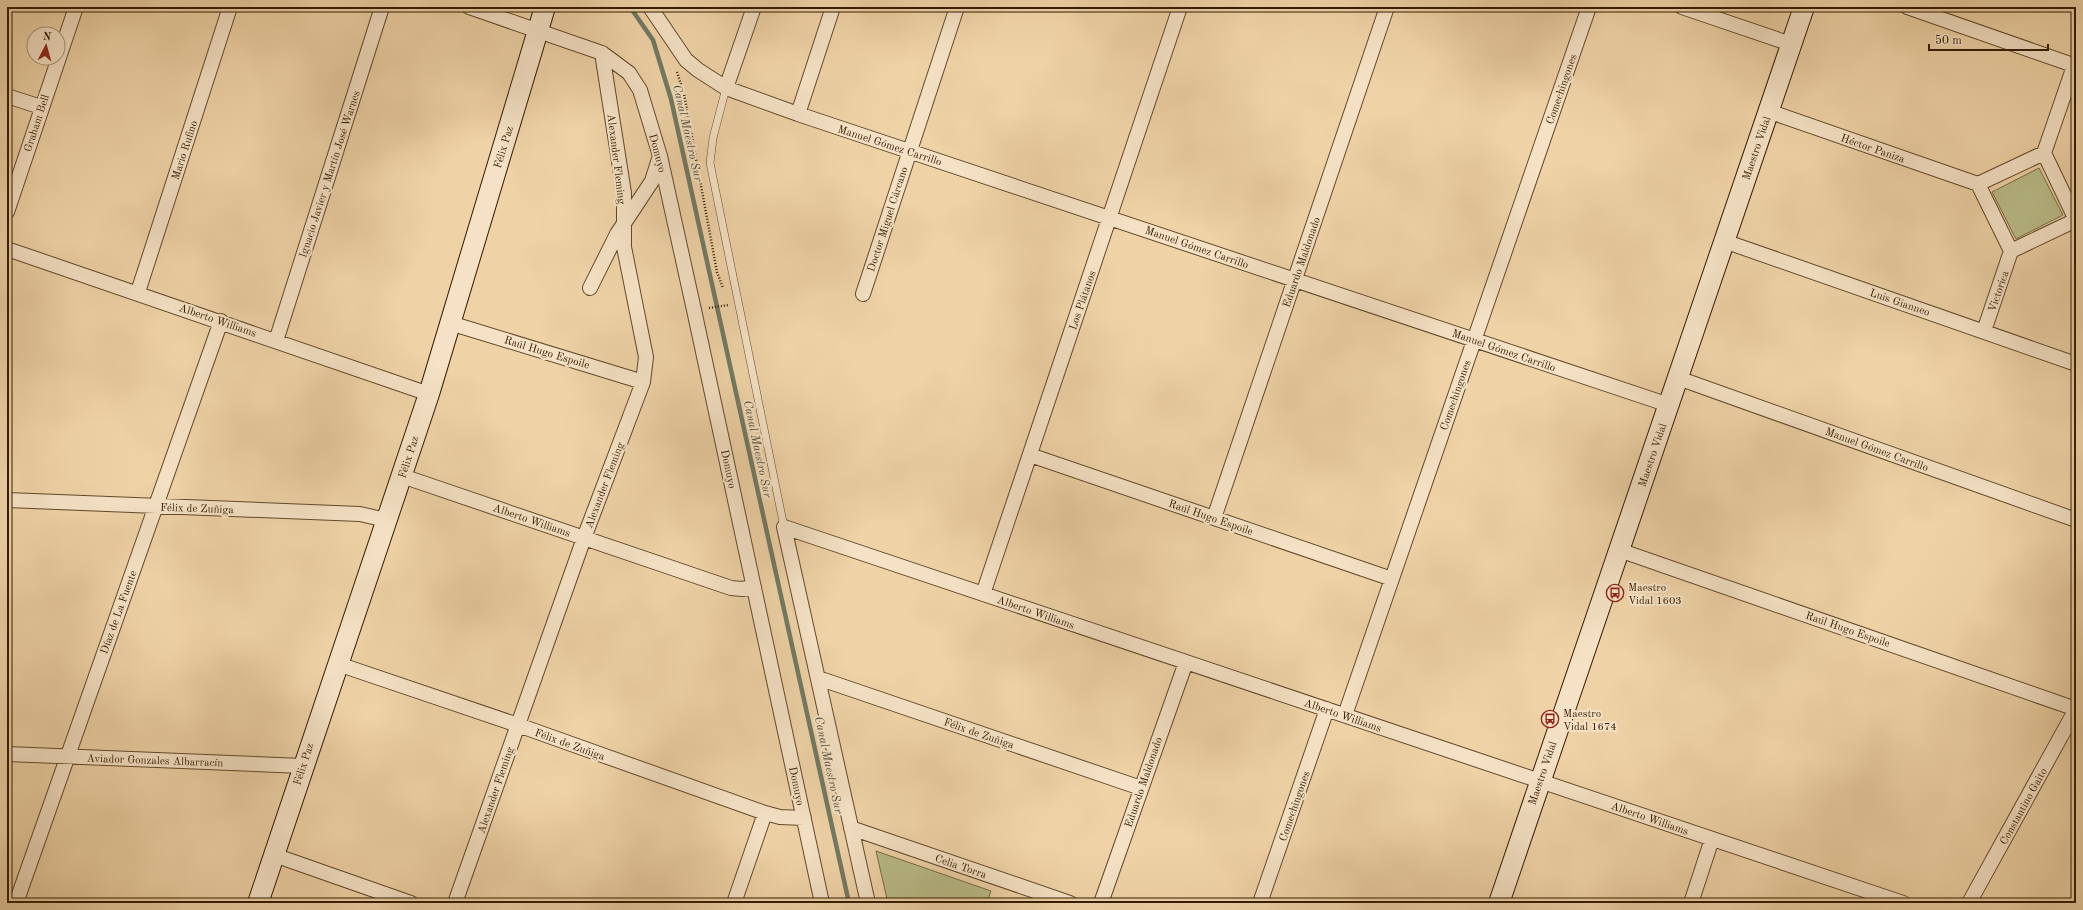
<svg xmlns="http://www.w3.org/2000/svg" width="2083" height="910" font-family="'Old Standard TT',serif">
<style>
.green{fill:#b9bc88;stroke:#766c44}
.lines{fill:none;stroke-linecap:round;stroke-linejoin:round}
.stream{stroke:#717a65;stroke-width:4.5}
.service-casing{stroke:#624a2a;stroke-width:8}
.minor-casing{stroke:#624a2a;stroke-width:16}
.secondary-casing{stroke:#331c00;stroke-width:22}
.path{stroke:#331c00;stroke-width:2.5;stroke-dasharray:1 2;stroke-linecap:butt}
.service{stroke:#f5e2c6;stroke-width:7}
.minor{stroke:#f5e2c6;stroke-width:14}
.secondary{stroke:#f5e2c6;stroke-width:20}
.labels{text-anchor:middle;stroke-width:4;stroke-linejoin:round;paint-order:stroke}
.street-label{font-size:11px;fill:#331c00;stroke:#f5e2c6}
.poi-label{font-size:11px;fill:#331c00;stroke:#f5e2c6;text-anchor:start}
.water-label{font-size:12px;font-style:italic;fill:#524b33;stroke:#f5e2c6}
</style>
<rect width="100%" height="100%" fill="#efd3a7"/>
<filter id="stains"><feTurbulence type="fractalNoise" baseFrequency=".005" numOctaves="4"/><feColorMatrix values="0 0 0 0 .2 0 0 0 0 .09 0 0 0 0 .02 0 0 0 .5 -.17"/></filter>
<radialGradient id="worn" r=".72"><stop offset=".6" stop-color="#630" stop-opacity="0"/><stop offset="1" stop-color="#630" stop-opacity=".3"/></radialGradient>
<path class="green" d="M 2039,168 L 2063,215 L 2016,239 L 1992,192 Z
M 876,851 L 991,891 L 987,903 L 888,903 Z"/>
<g class="lines">
<path class="stream" d="M 630,7 L 653,40 L 671,99 L 849,903"/>
<defs>
<path id="service" d="M 726,88 L 713,138 L 710,163 L 784,527"/>
<path id="minor" d="M 469,7 L 602,53 L 629,73 L 640,90 L 660,156 L 694,310 L 822,903
M 650,7 L 686,60 L 698,70 L 726,88 L 798,114 L 1669,405
M 1682,7 L 1791,44
M 1907,7 L 2076,66
M 726,88 L 754,7
M 7,96 L 41,107
M 1768,111 L 1978,184 L 2011,251 L 2076,220
M 798,114 L 833,7
M 2044,153 L 2074,66
M 1978,184 L 2044,153 L 2076,220
M 7,212 L 76,7
M 1724,241 L 2076,364
M 7,249 L 429,394
M 590,288 L 617,234 L 652,181 L 660,156
M 138,292 L 230,7
M 863,294 L 957,7
M 450,323 L 643,382
M 1984,331 L 2011,251
M 276,341 L 382,7
M 1678,378 L 2076,520
M 1030,455 L 1392,579
M 402,476 L 731,588 L 742,589 L 754,587
M 7,500 L 360,514 L 386,520
M 1214,518 L 1387,7
M 784,527 L 1903,903
M 784,527 L 868,903
M 1619,550 L 2076,709
M 983,594 L 1180,7
M 338,664 L 518,725 L 765,813 L 780,817 L 804,818
M 818,678 L 1141,788
M 1345,715 L 1589,7
M 7,754 L 303,766
M 851,828 L 1070,903
M 274,855 L 411,903
M 16,903 L 221,321
M 455,903 L 584,538 L 643,382 L 646,357 L 624,247 L 624,193 L 602,53
M 734,903 L 765,813
M 1101,903 L 1186,662
M 1260,903 L 1327,709
M 1691,903 L 1712,839
M 1969,903 L 2076,709"/>
<path id="secondary" d="M 258,903 L 429,394 L 545,7
M 1499,903 L 1804,7"/>
</defs>
<use href="#service" class="service-casing"/>
<use href="#minor" class="minor-casing"/>
<use href="#secondary" class="secondary-casing"/>
<path class="path" d="M 677,72 L 684,94 L 717,272 L 723,288
M 709,308 L 728,305"/>
<use href="#service" class="service"/>
<use href="#minor" class="minor"/>
<use href="#secondary" class="secondary"/>
</g>
<defs>
<symbol id="bus-ring" viewBox="-11 -11 22 22"><circle r="9.5" fill="#f5e2c6" stroke="#8f2418" stroke-width="1.5"/><path d="M-5-6H5V4H4V6H2V4H-2V6H-4V4H-5ZM-3.5-4V0h7V-4ZM-3.5 1.2v1.5H-2V1.2ZM2 1.2v1.5H3.5V1.2Z" fill="#8f2418"/></symbol>
</defs>
<g fill-rule="evenodd">
<use href="#bus-ring" x="1605" y="583" width="20" height="20"/>
<use href="#bus-ring" x="1540" y="709" width="20" height="20"/>
</g>
<g class="labels">
<g class="street-label">
<text transform="translate(1561 89) rotate(-71)" y="4">Comechingones</text>
<text transform="translate(36 123) rotate(-72)" y="4">Graham Bell</text>
<text transform="translate(890 145) rotate(18)" y="4">Manuel Gómez Carrillo</text>
<text transform="translate(503 147) rotate(-73)" y="4">Félix Paz</text>
<text transform="translate(1756 148) rotate(-71)" y="4">Maestro Vidal</text>
<text transform="translate(1873 148) rotate(19)" y="4">Héctor Paniza</text>
<text transform="translate(184 150) rotate(-72)" y="4">Mario Rufino</text>
<text transform="translate(658 153) rotate(75)" y="4">Domuyo</text>
<text transform="translate(617 159) rotate(83)" y="4">Alexander Fleming</text>
<text transform="translate(329 174) rotate(-72)" y="4">Ignacio Javier y Martín José Warnes</text>
<text transform="translate(887 219) rotate(-72)" y="4">Doctor Miguel Cárcano</text>
<text transform="translate(1197 247) rotate(19)" y="4">Manuel Gómez Carrillo</text>
<text transform="translate(1301 262) rotate(-71)" y="4">Eduardo Maldonado</text>
<text transform="translate(1998 291) rotate(-71)" y="4">Victorica</text>
<text transform="translate(1082 300) rotate(-71)" y="4">Los Plátanos</text>
<text transform="translate(1900 302) rotate(19)" y="4">Luis Gianneo</text>
<text transform="translate(218 320) rotate(19)" y="4">Alberto Williams</text>
<text transform="translate(1504 350) rotate(19)" y="4">Manuel Gómez Carrillo</text>
<text transform="translate(547 352) rotate(17)" y="4">Raúl Hugo Espoile</text>
<text transform="translate(1455 395) rotate(-71)" y="4">Comechingones</text>
<text transform="translate(1877 449) rotate(20)" y="4">Manuel Gómez Carrillo</text>
<text transform="translate(1652 455) rotate(-71)" y="4">Maestro Vidal</text>
<text transform="translate(408 457) rotate(-72)" y="4">Félix Paz</text>
<text transform="translate(729 469) rotate(78)" y="4">Domuyo</text>
<text transform="translate(604 485) rotate(-69)" y="4">Alexander Fleming</text>
<text transform="translate(197 508) rotate(2)" y="4">Félix de Zuñiga</text>
<text transform="translate(1211 517) rotate(19)" y="4">Raúl Hugo Espoile</text>
<text transform="translate(532 520) rotate(19)" y="4">Alberto Williams</text>
<text transform="translate(118 612) rotate(-70)" y="4">Díaz de La Fuente</text>
<text transform="translate(1036 612) rotate(19)" y="4">Alberto Williams</text>
<text transform="translate(1848 629) rotate(19)" y="4">Raúl Hugo Espoile</text>
<text transform="translate(1343 715) rotate(19)" y="4">Alberto Williams</text>
<text transform="translate(979 733) rotate(19)" y="4">Félix de Zuñiga</text>
<text transform="translate(570 744) rotate(20)" y="4">Félix de Zuñiga</text>
<text transform="translate(155 760) rotate(2)" y="4">Aviador Gonzales Albarracín</text>
<text transform="translate(303 764) rotate(-72)" y="4">Félix Paz</text>
<text transform="translate(1542 773) rotate(-71)" y="4">Maestro Vidal</text>
<text transform="translate(1143 782) rotate(-71)" y="4">Eduardo Maldonado</text>
<text transform="translate(797 786) rotate(78)" y="4">Domuyo</text>
<text transform="translate(495 790) rotate(-71)" y="4">Alexander Fleming</text>
<text transform="translate(1294 806) rotate(-71)" y="4">Comechingones</text>
<text transform="translate(2023 806) rotate(-61)" y="4">Constantino Gaito</text>
<text transform="translate(1650 818) rotate(19)" y="4">Alberto Williams</text>
<text transform="translate(961 866) rotate(19)" y="4">Celia Torra</text>
</g>
<g class="poi-label">
<text x="1628" y="591">Maestro<tspan x="1628" dy="13">Vidal 1603</tspan></text>
<text x="1563" y="717">Maestro<tspan x="1563" dy="13">Vidal 1674</tspan></text>
</g>
<g class="water-label">
<text transform="translate(688 133) rotate(77)" y="4">Canal Maestro Sur</text>
<text transform="translate(758 449) rotate(78)" y="4">Canal Maestro Sur</text>
<text transform="translate(829 765) rotate(78)" y="4">Canal Maestro Sur</text>
</g>
</g>
<rect width="2083" height="910" fill="none" stroke="#efd3a7" stroke-width="24"/>
<rect x="8" y="8" width="2067" height="894" fill="none" stroke="#331c00" stroke-width="2"/>
<rect x="12" y="12" width="2059" height="886" fill="none" stroke="#331c00"/>
<g transform="translate(46 46) rotate(6)"><circle r="19" fill="#f5e2c6" stroke="#a79377"/>
<path d="M0-3L7 15L0 10L-7 15Z" fill="#8f2418"/>
<text y="-6" font-size="11" font-weight="bold" text-anchor="middle" fill="#331c00">N</text>
</g>
<path d="M1929 44v6h119v-6" fill="none" stroke="#331c00" stroke-width="2"/>
<text x="1935" y="44" font-size="12" fill="#331c00" stroke="#f5e2c6" stroke-width="3" paint-order="stroke">50 m</text>
<rect width="100%" height="100%" filter="url(#stains)"/>
<rect width="100%" height="100%" fill="url(#worn)"/>
</svg>
